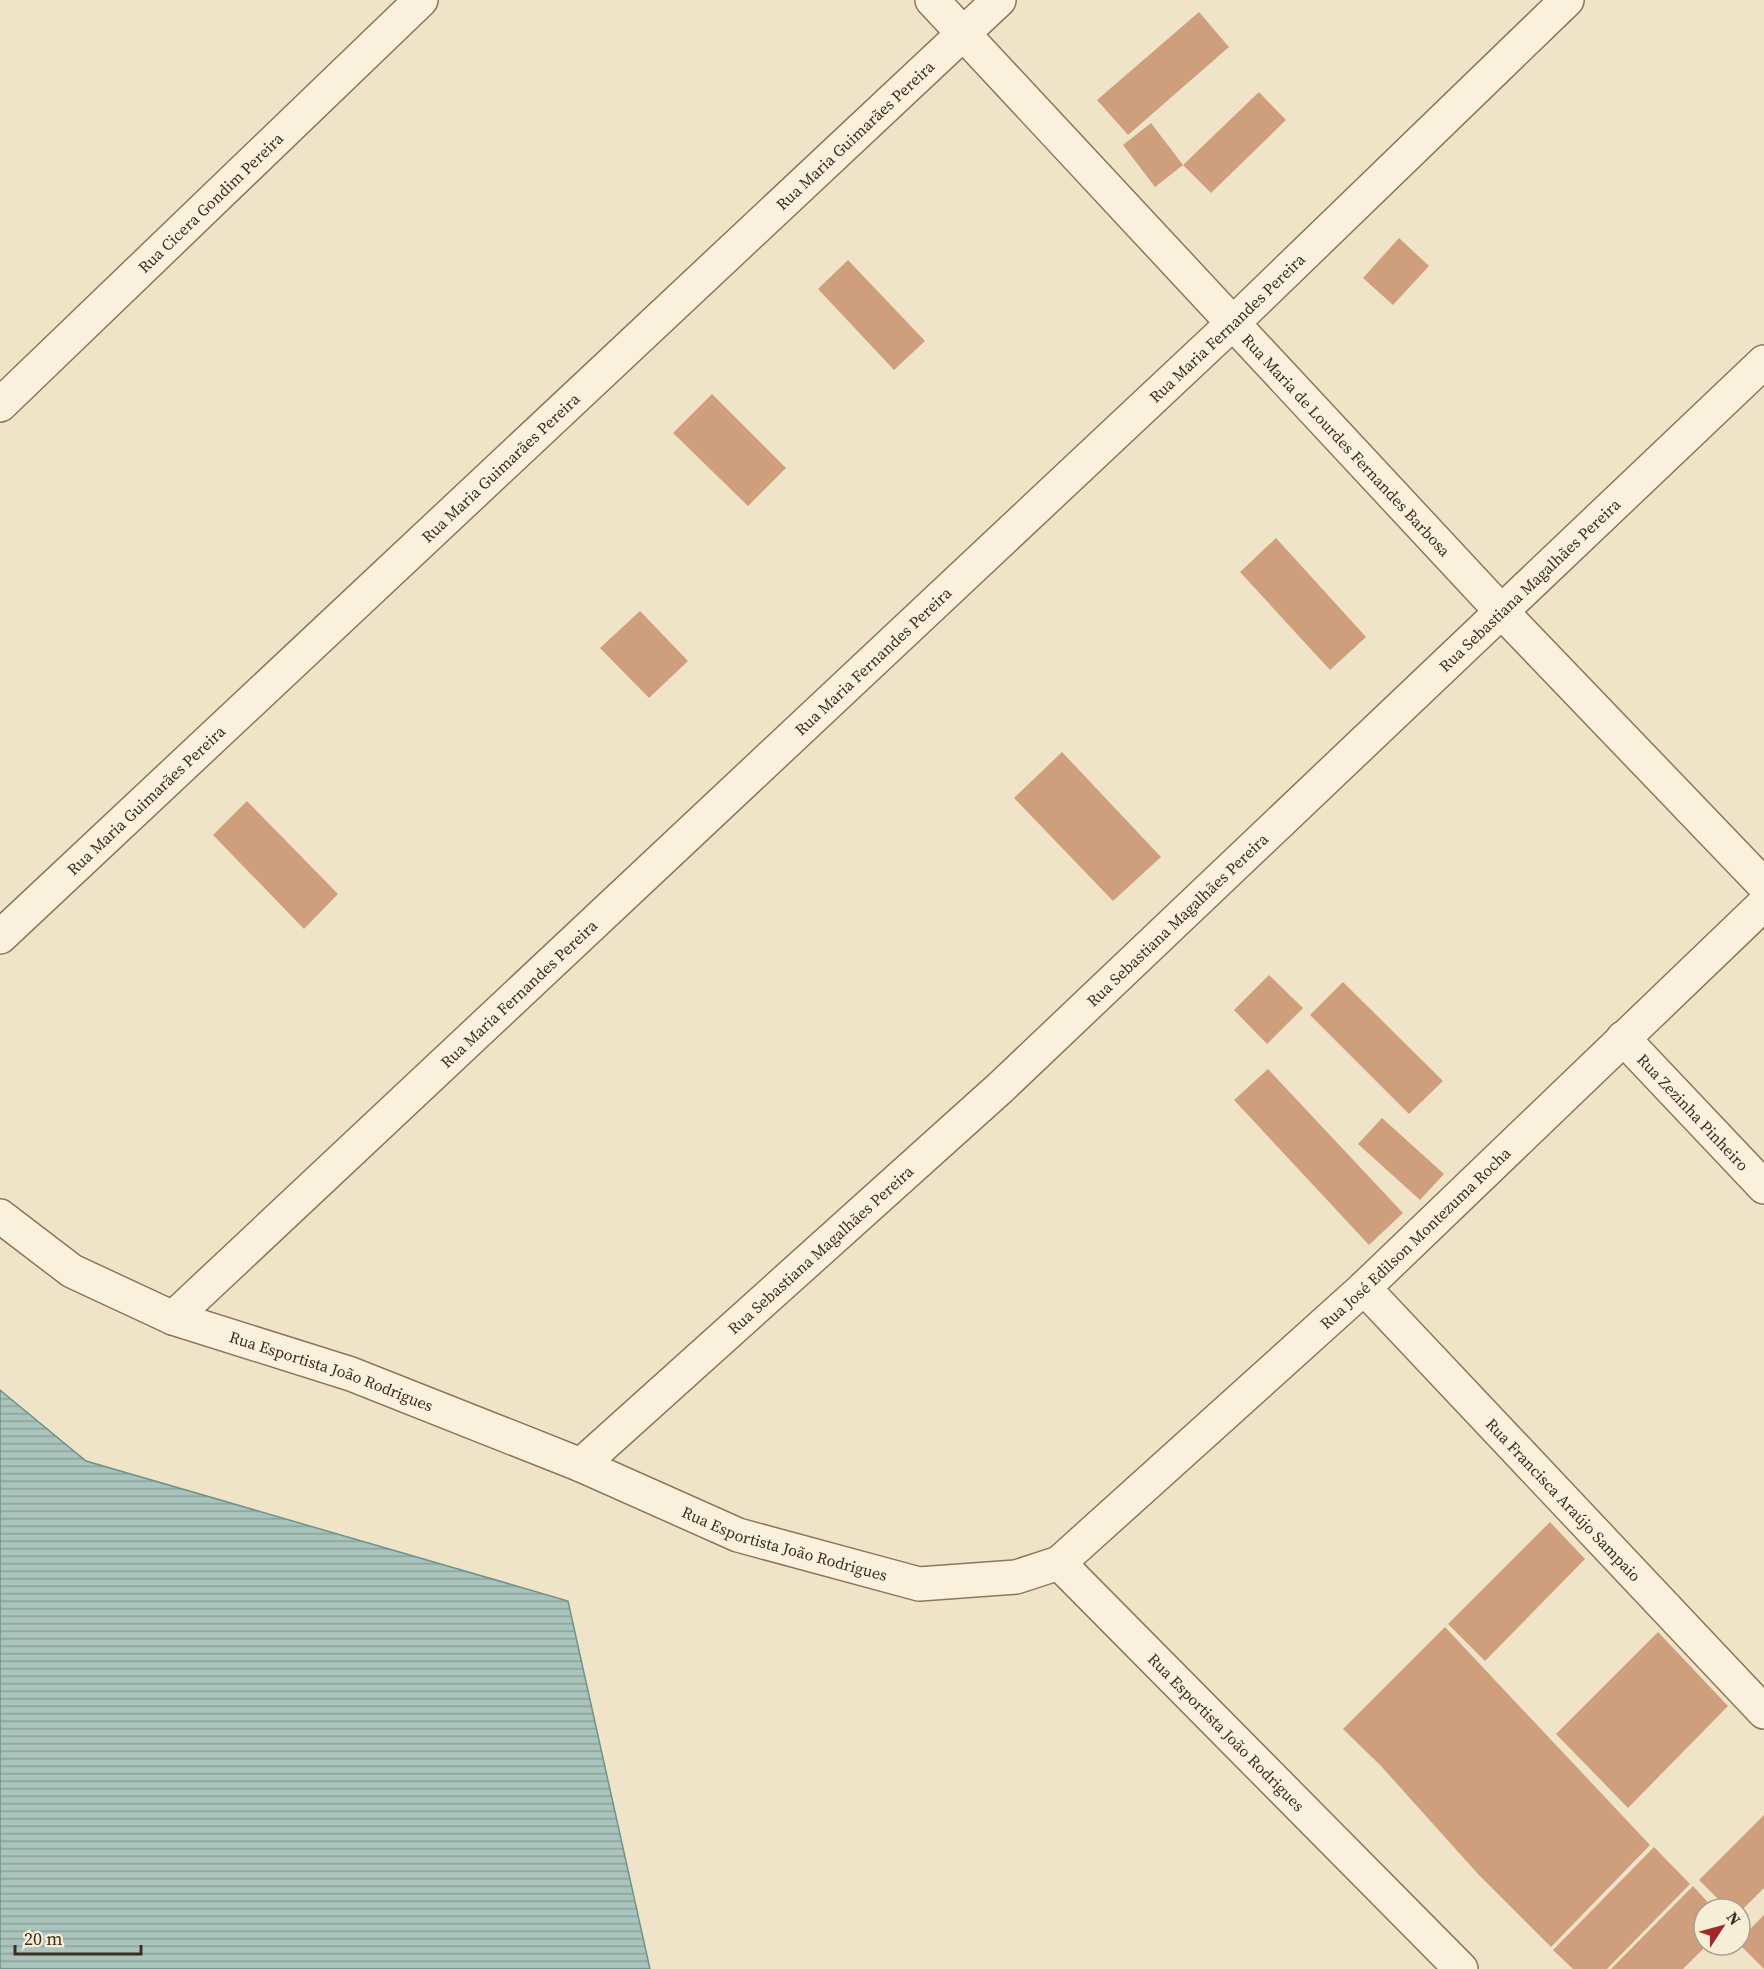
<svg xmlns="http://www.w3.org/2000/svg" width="1764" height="1969" font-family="'Source Serif 4',serif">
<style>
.water{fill:url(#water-rules);stroke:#6f938a;stroke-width:1.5}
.building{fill:#cf9f7d}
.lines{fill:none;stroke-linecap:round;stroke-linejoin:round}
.street-casing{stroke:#8d765c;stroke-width:36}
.street{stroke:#faf1dc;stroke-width:33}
.labels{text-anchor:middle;stroke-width:4.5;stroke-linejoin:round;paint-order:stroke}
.street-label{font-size:16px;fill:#3d2e20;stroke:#f7eed8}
</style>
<defs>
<pattern id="water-rules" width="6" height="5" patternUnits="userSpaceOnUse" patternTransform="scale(1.5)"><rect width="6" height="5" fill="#a9c4bc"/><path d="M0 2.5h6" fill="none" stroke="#8ba098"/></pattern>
</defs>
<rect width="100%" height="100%" fill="#f0e4c8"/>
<path class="water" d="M 0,1390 L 86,1461 L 568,1601 L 650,1969 L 0,1969 Z"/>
<path class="building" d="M 1199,12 L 1229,47 L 1128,135 L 1097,100 Z
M 1259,92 L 1286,120 L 1211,193 L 1183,165 Z
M 1151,123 L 1183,165 L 1155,187 L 1123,145 Z
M 1399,238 L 1429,266 L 1393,305 L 1363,278 Z
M 848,260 L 925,341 L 894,370 L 818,289 Z
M 712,394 L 786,468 L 748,506 L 673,433 Z
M 1276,538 L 1366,637 L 1330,670 L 1240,572 Z
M 640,611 L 688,661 L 649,698 L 600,648 Z
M 1062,752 L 1161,857 L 1113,901 L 1014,798 Z
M 247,801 L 338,894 L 304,929 L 213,835 Z
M 1269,975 L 1303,1008 L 1267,1044 L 1234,1010 Z
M 1343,982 L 1443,1081 L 1409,1114 L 1310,1015 Z
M 1268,1069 L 1403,1213 L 1369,1245 L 1234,1100 Z
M 1382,1118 L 1444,1174 L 1420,1200 L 1358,1144 Z
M 1550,1522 L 1585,1559 L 1485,1661 L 1448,1624 Z
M 1445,1627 L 1650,1845 L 1551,1947 L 1478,1874 L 1381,1766 L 1343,1729 Z
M 1658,1632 L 1728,1706 L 1628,1808 L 1556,1734 Z
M 1764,1815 L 1764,1888 L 1740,1912 L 1740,1909 L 1728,1909 L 1699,1880 Z
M 1654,1847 L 1690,1884 L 1607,1969 L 1573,1969 L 1553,1950 Z
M 1693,1886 L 1714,1909 L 1704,1909 L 1704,1945 L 1707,1945 L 1683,1969 L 1611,1969 Z
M 1764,1915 L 1764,1969 L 1740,1945 L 1740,1939 Z"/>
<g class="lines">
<defs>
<g id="street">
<path id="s1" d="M 932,0 L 1501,611 L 1764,885"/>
<path id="s2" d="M 0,405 L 421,0"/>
<path id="s3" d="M 0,937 L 999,0"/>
<path id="s4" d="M 1623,1038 L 1764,1187"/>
<path id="s5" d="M 0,1216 L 72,1271 L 173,1318 L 351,1374 L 581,1465 L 738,1535 L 919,1584 L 1016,1577 L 1059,1563 L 1364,1288 L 1764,904"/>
<path id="s6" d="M 1364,1288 L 1764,1712"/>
<path id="s7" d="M 173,1318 L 1233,323 L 1567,0"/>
<path id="s8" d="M 581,1465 L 1000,1088 L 1764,362"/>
<path id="s9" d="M 1059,1563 L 1461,1969"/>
</g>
</defs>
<use href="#street" class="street-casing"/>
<use href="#street" class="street"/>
</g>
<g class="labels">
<g class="street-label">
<text dy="6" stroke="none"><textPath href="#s3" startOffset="1172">Rua Maria Guimarães Pereira</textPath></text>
<text dy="6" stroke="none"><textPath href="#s2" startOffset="292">Rua Cicera Gondim Pereira</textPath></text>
<text dy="6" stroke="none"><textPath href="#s7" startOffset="1446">Rua Maria Fernandes Pereira</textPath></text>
<text dy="6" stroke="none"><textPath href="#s1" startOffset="608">Rua Maria de Lourdes Fernandes Barbosa</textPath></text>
<text dy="6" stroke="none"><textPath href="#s3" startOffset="686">Rua Maria Guimarães Pereira</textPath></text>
<text dy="6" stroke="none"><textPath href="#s8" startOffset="1294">Rua Sebastiana Magalhães Pereira</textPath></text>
<text dy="6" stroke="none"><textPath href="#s7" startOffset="960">Rua Maria Fernandes Pereira</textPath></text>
<text dy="6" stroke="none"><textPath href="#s3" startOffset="200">Rua Maria Guimarães Pereira</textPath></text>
<text dy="6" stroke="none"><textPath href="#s8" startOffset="808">Rua Sebastiana Magalhães Pereira</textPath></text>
<text dy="6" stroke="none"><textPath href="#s7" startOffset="474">Rua Maria Fernandes Pereira</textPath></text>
<text dy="6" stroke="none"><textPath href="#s4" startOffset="102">Rua Zezinha Pinheiro</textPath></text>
<text dy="6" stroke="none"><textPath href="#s5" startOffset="1620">Rua José Edilson Montezuma Rocha</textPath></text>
<text dy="6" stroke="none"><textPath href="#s8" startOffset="322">Rua Sebastiana Magalhães Pereira</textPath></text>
<text dy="6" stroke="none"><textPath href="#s5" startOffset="369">Rua Esportista João Rodrigues</textPath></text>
<text dy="6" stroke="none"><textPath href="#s6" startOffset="291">Rua Francisca Araújo Sampaio</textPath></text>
<text dy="6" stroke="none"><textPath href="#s5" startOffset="855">Rua Esportista João Rodrigues</textPath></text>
<text dy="6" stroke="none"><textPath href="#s9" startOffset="238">Rua Esportista João Rodrigues</textPath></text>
</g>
</g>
<g transform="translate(1722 1927) rotate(54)"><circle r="28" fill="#f7eed8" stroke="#ada18e" stroke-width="1.5"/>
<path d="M0-4.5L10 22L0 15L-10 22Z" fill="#9e2a2b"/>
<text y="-9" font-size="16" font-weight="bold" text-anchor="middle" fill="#3d2e20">N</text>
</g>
<path d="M15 1945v9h126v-9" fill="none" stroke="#3d2e20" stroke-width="3"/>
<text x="24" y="1945" font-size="18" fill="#3d2e20" stroke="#f7eed8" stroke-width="4.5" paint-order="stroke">20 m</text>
</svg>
